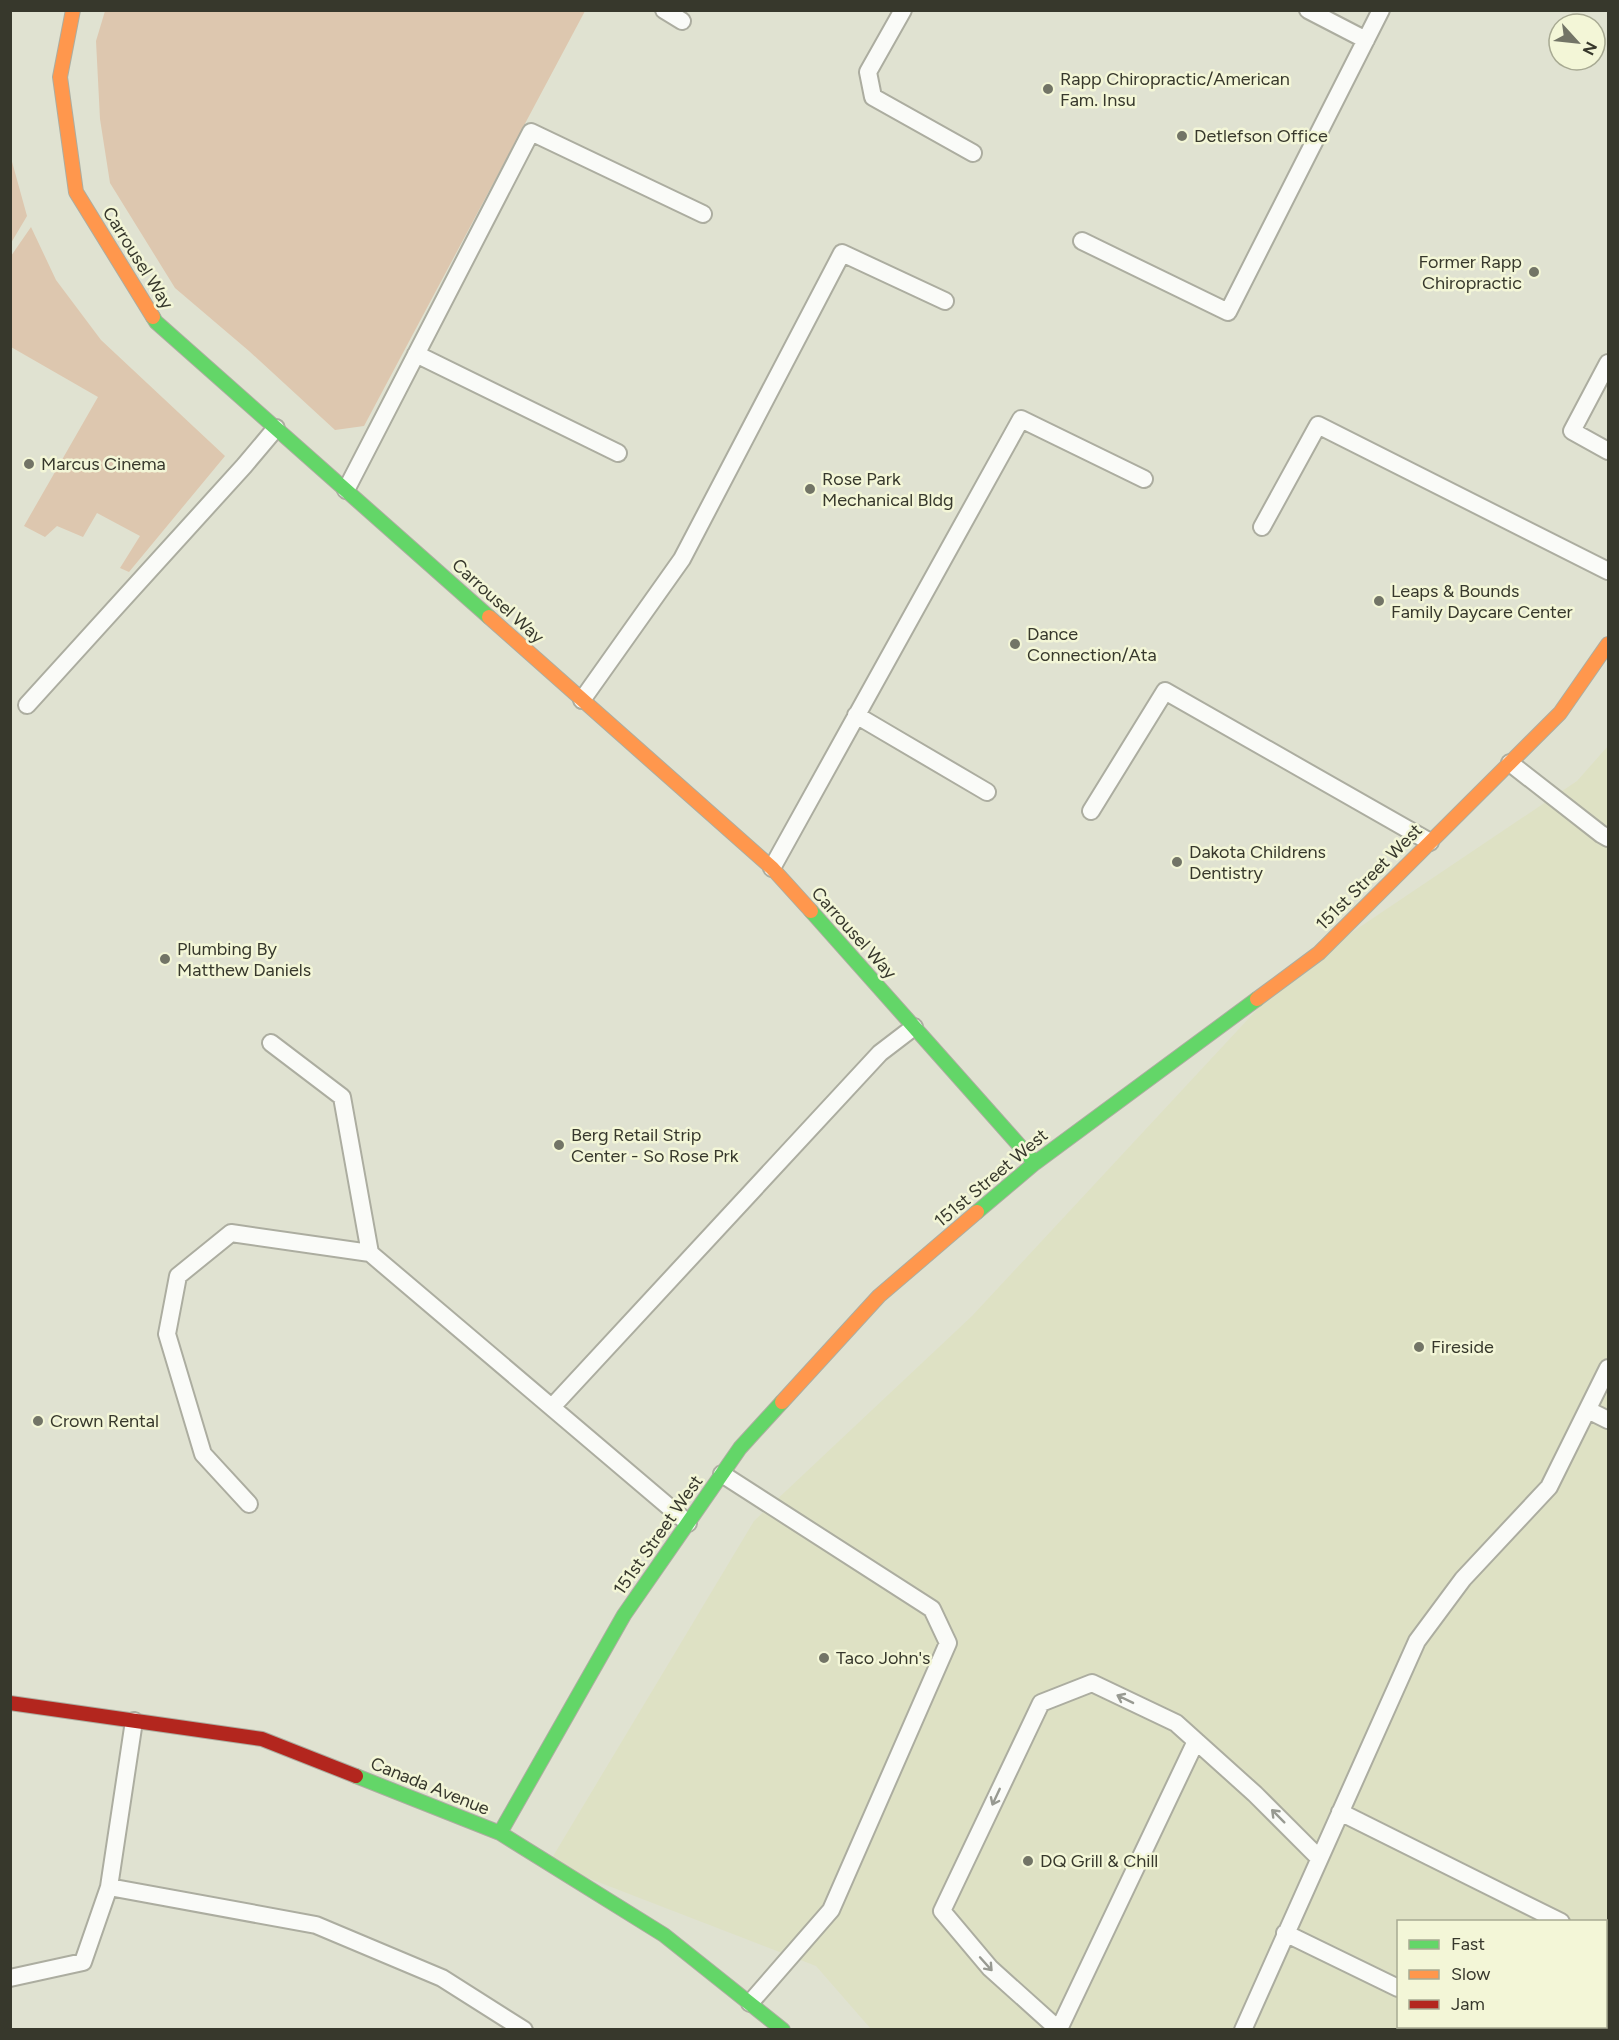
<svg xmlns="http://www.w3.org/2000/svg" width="1619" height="2040" font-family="Figtree,sans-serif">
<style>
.built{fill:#dee1c4;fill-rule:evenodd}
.green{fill:#ddc7af}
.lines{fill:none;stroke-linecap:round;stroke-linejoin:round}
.lane-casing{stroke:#acada0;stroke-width:20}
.fast-casing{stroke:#acada0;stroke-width:16}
.slow-casing{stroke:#acada0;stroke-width:16}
.jam-casing{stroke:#acada0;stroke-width:16}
.lane{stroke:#fafbf8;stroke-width:16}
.fast{stroke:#63d668;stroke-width:14}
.slow{stroke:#ff974d;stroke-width:14}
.jam{stroke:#b3261e;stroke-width:14}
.oneway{stroke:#989a92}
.poi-dot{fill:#727466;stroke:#f3f6d7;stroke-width:2}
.labels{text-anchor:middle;stroke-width:5;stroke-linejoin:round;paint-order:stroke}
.poi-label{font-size:18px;fill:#37382c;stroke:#f3f6d7;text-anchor:start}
.street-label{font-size:18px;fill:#37382c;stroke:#f3f6d7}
</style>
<rect width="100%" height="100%" fill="#e0e2d1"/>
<path class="built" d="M 1608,746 L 1608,2029 L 871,2029 L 816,1966 L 549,1863 L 754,1521 L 972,1316 L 1290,974 L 1577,781 ZM 1398,1922 L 1606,1922 L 1606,2026 L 1398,2026 Z"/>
<path class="green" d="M 105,11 L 585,11 L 364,426 L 335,430 L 249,351 L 175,288 L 110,183 L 100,119 L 96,41 Z
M 11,158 L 27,216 L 11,243 L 10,243 Z
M 31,227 L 56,280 L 101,340 L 225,456 L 129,572 L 120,568 L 140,536 L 97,513 L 83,537 L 57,526 L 45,537 L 24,526 L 98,397 L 11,347 L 11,256 Z"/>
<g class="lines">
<defs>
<path id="lane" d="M 664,10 L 682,21
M 903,10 L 868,72 L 873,97 L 973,153
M 1308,10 L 1366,40
M 1082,241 L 1228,312 L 1381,10
M 416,354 L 618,453
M 1608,363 L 1572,431 L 1608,451
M 346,490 L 531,132 L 703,214
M 1262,527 L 1318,425 L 1608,571
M 582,700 L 682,559 L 842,253 L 945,301
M 27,705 L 244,466 L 276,428
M 856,715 L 987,792
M 1510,763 L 1601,834 L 1608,838
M 1091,811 L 1165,691 L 1430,842
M 772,868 L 1021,419 L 1144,479
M 271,1043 L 342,1097 L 370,1253
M 552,1407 L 880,1053 L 914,1027
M 1588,1410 L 1608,1420
M 722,1474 L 932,1609 L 948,1643 L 831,1910 L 750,2003
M 249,1504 L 203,1454 L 167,1334 L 178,1276 L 231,1233 L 370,1253 L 688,1523
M 134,1721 L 109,1887 L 316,1925 L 442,1978 L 524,2030
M 1340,1812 L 1561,1922
M 1285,1933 L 1398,1988
M 1606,1944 L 1608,1945
M 10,1978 L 83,1962 L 109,1887
M 1606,2014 L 1608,2008
M 1478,2026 L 1485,2030
M 1059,2029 L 1196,1741
M 1059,2030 L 990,1968 L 942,1911 L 1041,1703 L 1092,1683 L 1176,1723 L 1255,1794 L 1319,1858
M 1243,2030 L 1417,1641 L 1463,1579 L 1549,1487 L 1608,1368
M 1598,2030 L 1599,2026"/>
<path id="fast" d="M 153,317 L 156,322 L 489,617
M 811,911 L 1035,1163
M 977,1212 L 1035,1163 L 1257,999
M 356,1776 L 500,1833 L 664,1935 L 783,2030
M 500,1833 L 624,1615 L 740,1448 L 782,1402"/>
<path id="slow" d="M 73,10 L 60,77 L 76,192 L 153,317
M 489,617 L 772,868 L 811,911
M 1257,999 L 1319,953 L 1560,713 L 1608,644
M 782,1402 L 879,1296 L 977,1212"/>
<path id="jam" d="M 10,1703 L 262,1739 L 356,1776"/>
</defs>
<use href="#lane" class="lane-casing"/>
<use href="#fast" class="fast-casing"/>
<use href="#slow" class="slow-casing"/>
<use href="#jam" class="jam-casing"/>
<use href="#lane" class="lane"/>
<use href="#fast" class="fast"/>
<use href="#slow" class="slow"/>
<use href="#jam" class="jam"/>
</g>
<defs><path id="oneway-shaft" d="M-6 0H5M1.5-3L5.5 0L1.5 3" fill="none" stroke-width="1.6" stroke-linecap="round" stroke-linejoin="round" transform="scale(1.5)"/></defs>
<g class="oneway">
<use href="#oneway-shaft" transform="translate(1125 1699) rotate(-154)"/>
<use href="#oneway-shaft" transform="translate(996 1797) rotate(115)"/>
<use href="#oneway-shaft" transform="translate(1278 1816) rotate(-135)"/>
<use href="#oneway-shaft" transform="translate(986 1964) rotate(48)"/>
</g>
<g class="poi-dot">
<circle cx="1048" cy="89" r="6"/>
<circle cx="1182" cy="136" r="6"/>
<circle cx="1534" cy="272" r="6"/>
<circle cx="29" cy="464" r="6"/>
<circle cx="810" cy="489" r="6"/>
<circle cx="1379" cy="601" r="6"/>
<circle cx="1015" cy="644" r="6"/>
<circle cx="1177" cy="862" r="6"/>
<circle cx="165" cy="959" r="6"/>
<circle cx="559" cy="1145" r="6"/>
<circle cx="1419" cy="1347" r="6"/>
<circle cx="38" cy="1421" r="6"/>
<circle cx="824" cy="1658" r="6"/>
<circle cx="1028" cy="1861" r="6"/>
</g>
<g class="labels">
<g class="poi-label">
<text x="1060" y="85">Rapp Chiropractic/American<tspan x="1060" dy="21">Fam. Insu</tspan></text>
<text x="1194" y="142">Detlefson Office</text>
<text x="1522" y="268" text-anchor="end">Former Rapp<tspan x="1522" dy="21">Chiropractic</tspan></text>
<text x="41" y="470">Marcus Cinema</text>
<text x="822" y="485">Rose Park<tspan x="822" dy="21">Mechanical Bldg</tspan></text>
<text x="1391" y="597">Leaps &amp; Bounds<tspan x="1391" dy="21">Family Daycare Center</tspan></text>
<text x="1027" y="640">Dance<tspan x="1027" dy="21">Connection/Ata</tspan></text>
<text x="1189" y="858">Dakota Childrens<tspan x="1189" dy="21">Dentistry</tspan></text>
<text x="177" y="955">Plumbing By<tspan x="177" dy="21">Matthew Daniels</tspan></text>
<text x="571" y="1141">Berg Retail Strip<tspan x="571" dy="21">Center - So Rose Prk</tspan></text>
<text x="1431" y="1353">Fireside</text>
<text x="50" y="1427">Crown Rental</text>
<text x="836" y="1664">Taco John's</text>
<text x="1040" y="1867">DQ Grill &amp; Chill</text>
</g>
<g class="street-label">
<text transform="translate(138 258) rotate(58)" y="6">Carrousel Way</text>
<text transform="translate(498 601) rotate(42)" y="6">Carrousel Way</text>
<text transform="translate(1369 877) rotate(-45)" y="6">151st Street West</text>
<text transform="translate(854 933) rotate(48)" y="6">Carrousel Way</text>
<text transform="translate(991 1178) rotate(-40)" y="6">151st Street West</text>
<text transform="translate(658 1535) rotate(-55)" y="6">151st Street West</text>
<text transform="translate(430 1786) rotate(22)" y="6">Canada Avenue</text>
</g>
</g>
<rect width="1619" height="2040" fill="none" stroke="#37382c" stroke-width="24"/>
<rect x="1397" y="1920" width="210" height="108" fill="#f3f6d7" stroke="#a8aa93" stroke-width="1.5"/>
<rect x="1409" y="1940" width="30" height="9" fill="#63d668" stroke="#a8aa93" stroke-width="1.5"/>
<text x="1451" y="1950" font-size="18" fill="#37382c">Fast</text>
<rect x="1409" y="1970" width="30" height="9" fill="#ff974d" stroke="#a8aa93" stroke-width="1.5"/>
<text x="1451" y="1980" font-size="18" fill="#37382c">Slow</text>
<rect x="1409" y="2000" width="30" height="9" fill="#b3261e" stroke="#a8aa93" stroke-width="1.5"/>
<text x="1451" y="2010" font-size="18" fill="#37382c">Jam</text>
<g transform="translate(1577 42) rotate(117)"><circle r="28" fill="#f3f6d7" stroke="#a8aa93" stroke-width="1.5"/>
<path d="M0-4.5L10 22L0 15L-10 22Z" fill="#727466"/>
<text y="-9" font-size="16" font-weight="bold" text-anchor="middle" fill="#37382c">N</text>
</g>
</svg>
